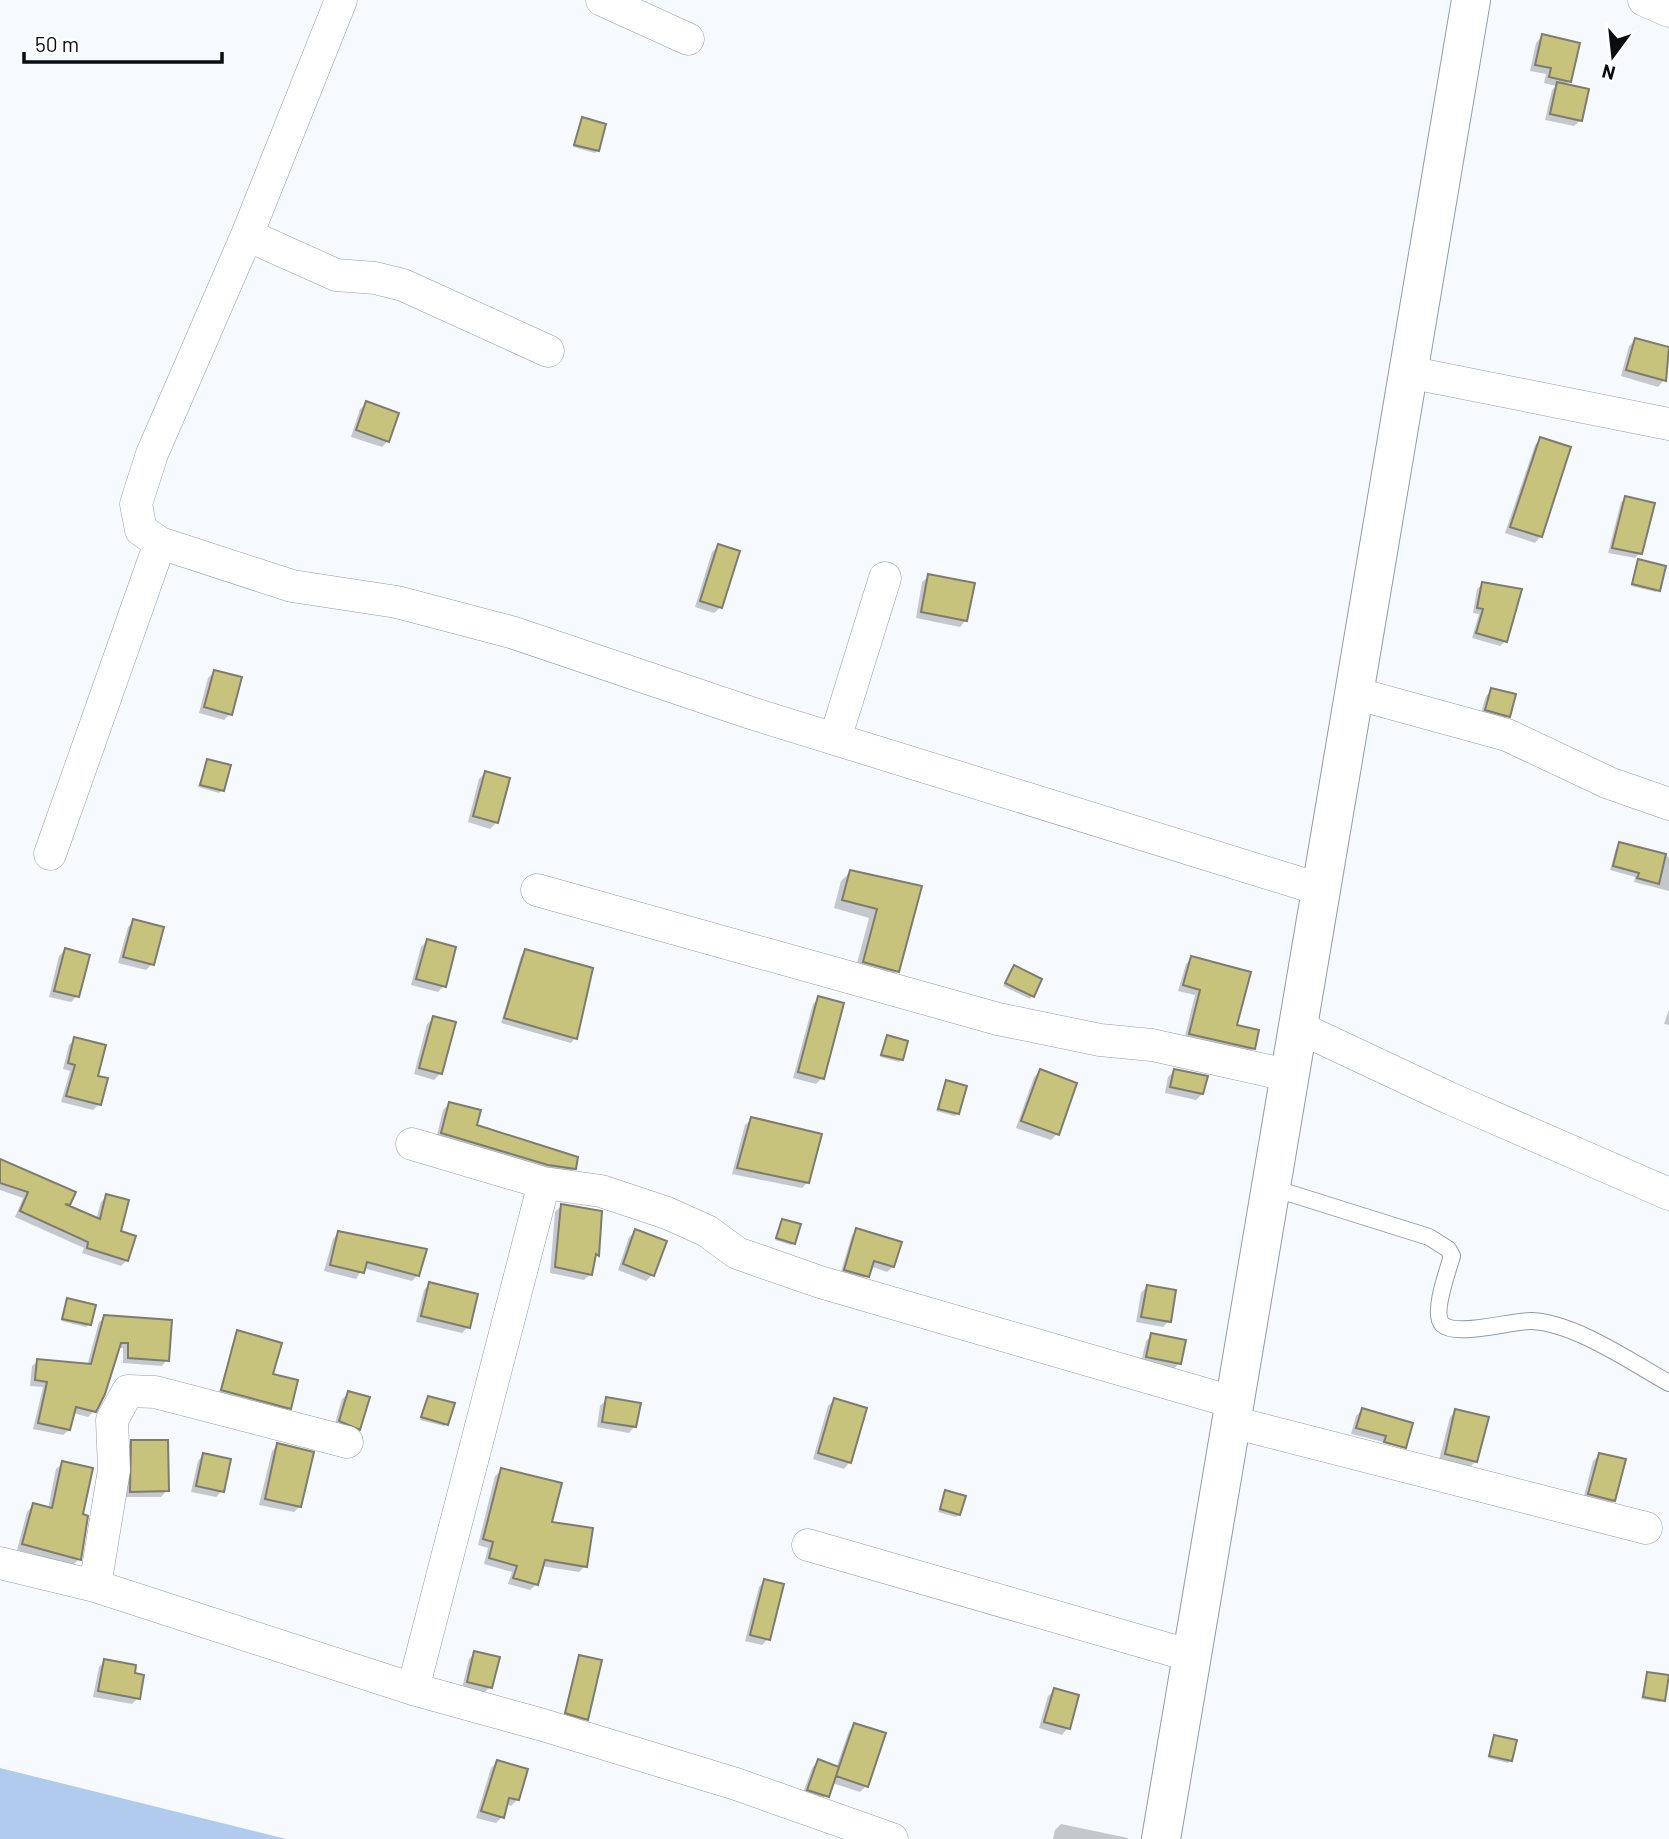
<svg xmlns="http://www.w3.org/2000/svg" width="1669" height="1839" font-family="Barlow,sans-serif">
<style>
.green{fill:#b0cbee}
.shadow{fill:#0003}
.building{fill:#c8c37c;stroke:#7d7c6f;stroke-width:2}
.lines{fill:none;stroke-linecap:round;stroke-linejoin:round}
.service-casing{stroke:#929ba6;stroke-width:18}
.minor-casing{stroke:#929ba6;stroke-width:33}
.tertiary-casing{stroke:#929ba6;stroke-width:40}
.service{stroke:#fff;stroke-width:16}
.minor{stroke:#fff;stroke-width:32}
.tertiary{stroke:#fff;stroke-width:38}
</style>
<rect width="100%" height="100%" fill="#f6faff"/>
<path class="green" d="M 0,1768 L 286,1839 L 0,1839 Z"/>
<path class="shadow" d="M 1542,36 L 1569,81 L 1565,86 L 1581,120 L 1574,126 L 1545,120 L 1552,90 L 1556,86 L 1544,83 L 1546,74 L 1530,71 L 1536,43 Z
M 582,119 L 598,150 L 595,153 L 573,147 Z
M 1635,340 L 1669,349 L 1664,380 L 1658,387 L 1621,376 L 1629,346 Z
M 367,403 L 388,441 L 382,447 L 351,437 L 360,409 Z
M 1541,439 L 1541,536 L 1535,543 L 1505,533 L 1535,445 Z
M 1626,498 L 1640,553 L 1635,558 L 1608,553 L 1621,502 Z
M 718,546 L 721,607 L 714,613 L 695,607 L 712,552 Z
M 1639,561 L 1658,590 L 1656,592 L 1631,586 Z
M 929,576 L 966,620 L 960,627 L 916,618 L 922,582 Z
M 1483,584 L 1506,641 L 1500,646 L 1472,638 L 1479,614 L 1473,613 L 1477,589 Z
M 215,671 L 230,714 L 224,720 L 199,713 L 208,678 Z
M 1492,690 L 1509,716 L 1502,722 L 1480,716 L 1486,696 Z
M 207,761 L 222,790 L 219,793 L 198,787 Z
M 485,773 L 497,822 L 490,829 L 468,822 L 479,779 Z
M 1620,844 L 1669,857 L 1669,891 L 1634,882 L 1635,877 L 1610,870 L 1616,848 Z
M 850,872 L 920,887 L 897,971 L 888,980 L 855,971 L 869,918 L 834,908 L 841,881 Z
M 134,921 L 152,964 L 146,970 L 118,963 L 128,927 Z
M 427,941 L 444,986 L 438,992 L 411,985 L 421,947 Z
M 65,950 L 77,996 L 71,1002 L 49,997 L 59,956 Z
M 526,951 L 575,1038 L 571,1043 L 501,1023 L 521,956 Z
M 1192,958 L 1234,1026 L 1253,1048 L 1248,1054 L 1184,1040 L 1195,995 L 1178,991 L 1186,964 Z
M 1014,967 L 1040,980 L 1030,999 L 1003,986 Z
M 819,998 L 822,1078 L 816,1084 L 793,1078 L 813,1004 Z
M 1669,1009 L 1669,1025 L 1664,1024 Z
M 434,1018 L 454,1023 L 440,1074 L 434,1080 L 414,1074 L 427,1024 Z
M 887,1037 L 902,1060 L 899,1062 L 880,1057 Z
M 75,1039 L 96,1077 L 99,1104 L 93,1110 L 61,1102 L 70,1071 L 63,1069 L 69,1045 Z
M 1040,1071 L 1057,1134 L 1051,1140 L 1016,1128 L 1034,1077 Z
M 1174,1071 L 1202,1094 L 1196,1100 L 1165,1093 L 1168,1077 Z
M 946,1082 L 958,1113 L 955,1116 L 936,1111 Z
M 449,1104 L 475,1126 L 574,1168 L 568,1174 L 436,1139 L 443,1110 Z
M 752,1119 L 808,1182 L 802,1188 L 732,1174 L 745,1125 Z
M 0,1162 L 69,1205 L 67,1207 L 96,1220 L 101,1202 L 107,1196 L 127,1260 L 121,1266 L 82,1253 L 84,1248 L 15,1217 L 23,1198 L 0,1190 Z
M 561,1206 L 597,1255 L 591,1274 L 584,1280 L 550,1273 L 555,1212 Z
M 783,1221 L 794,1243 L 791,1245 L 775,1240 Z
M 857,1230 L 893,1267 L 887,1272 L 870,1266 L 863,1281 L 840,1275 L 852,1235 Z
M 636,1231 L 652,1275 L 646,1281 L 618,1270 L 629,1237 Z
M 339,1232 L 418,1275 L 412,1281 L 363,1268 L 356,1279 L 324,1271 L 333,1239 Z
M 430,1283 L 468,1327 L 462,1333 L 416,1322 L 424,1290 Z
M 1147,1286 L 1169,1321 L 1163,1327 L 1136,1322 L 1141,1293 Z
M 68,1300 L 89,1324 L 86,1327 L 61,1321 Z
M 105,1317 L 167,1360 L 162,1366 L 123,1363 L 123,1348 L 117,1348 L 94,1411 L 88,1417 L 73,1413 L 69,1430 L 63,1435 L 33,1429 L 43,1387 L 30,1386 L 32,1366 L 38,1361 L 87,1366 L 99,1322 Z
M 237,1332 L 271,1375 L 290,1408 L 287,1410 L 219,1392 Z
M 1152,1335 L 1179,1363 L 1173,1370 L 1141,1363 L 1146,1341 Z
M 349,1393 L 359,1429 L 353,1435 L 334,1427 L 342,1399 Z
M 428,1398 L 447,1424 L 444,1426 L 420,1420 Z
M 607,1399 L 635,1426 L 629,1433 L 597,1427 L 600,1406 Z
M 834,1400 L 850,1462 L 844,1469 L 813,1459 L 828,1406 Z
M 1362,1410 L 1411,1424 L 1404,1447 L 1351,1434 L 1356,1416 Z
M 1456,1411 L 1476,1461 L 1470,1467 L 1439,1460 L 1450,1417 Z
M 132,1442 L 167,1490 L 161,1497 L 125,1497 L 126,1448 Z
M 278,1445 L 300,1506 L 294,1512 L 259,1505 L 272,1451 Z
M 204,1454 L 222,1491 L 216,1497 L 191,1492 L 198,1461 Z
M 1599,1455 L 1614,1500 L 1608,1507 L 1583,1500 L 1593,1461 Z
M 63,1463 L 81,1516 L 79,1559 L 73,1565 L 17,1550 L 27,1512 L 33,1505 L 48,1509 L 56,1469 Z
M 502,1470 L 585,1566 L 579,1572 L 541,1566 L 537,1584 L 530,1590 L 508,1584 L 512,1572 L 484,1564 L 488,1548 L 478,1545 L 495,1476 Z
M 946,1492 L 959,1515 L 956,1517 L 938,1512 Z
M 765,1581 L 768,1639 L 762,1645 L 745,1641 L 759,1587 Z
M 475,1653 L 490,1687 L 484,1693 L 462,1688 L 469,1659 Z
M 580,1657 L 587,1719 L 584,1721 L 564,1715 Z
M 105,1661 L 133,1675 L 138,1698 L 132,1704 L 93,1697 L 99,1667 Z
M 1647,1674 L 1663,1700 L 1660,1702 L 1641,1699 Z
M 1055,1690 L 1068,1728 L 1062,1735 L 1039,1728 L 1048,1696 Z
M 855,1725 L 866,1786 L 860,1792 L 832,1783 L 821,1802 L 802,1796 L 812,1768 L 818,1761 L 836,1768 L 849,1731 Z
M 1495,1737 L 1511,1760 L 1508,1763 L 1488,1758 Z
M 497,1762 L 518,1799 L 511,1806 L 506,1804 L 502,1817 L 496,1823 L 476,1818 L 491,1768 Z
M 1061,1824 L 1128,1838 L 1128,1839 L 1053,1839 L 1055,1830 Z"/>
<path class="building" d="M 1542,34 L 1580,43 L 1571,82 L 1549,77 L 1551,68 L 1535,65 Z
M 1557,82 L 1589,89 L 1582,121 L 1550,114 Z
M 582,117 L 606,124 L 599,151 L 574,145 Z
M 1635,338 L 1669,347 L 1666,381 L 1626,370 Z
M 366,401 L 399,413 L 389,442 L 356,430 Z
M 1540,437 L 1571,447 L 1542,537 L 1510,527 Z
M 1625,496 L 1655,503 L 1642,554 L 1612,548 Z
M 718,544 L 740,551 L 722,608 L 700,601 Z
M 1638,559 L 1666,566 L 1660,591 L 1632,584 Z
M 928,574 L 975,583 L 967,621 L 921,612 Z
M 1482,582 L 1522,589 L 1507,642 L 1476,633 L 1483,609 L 1477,608 Z
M 214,670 L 242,677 L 232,715 L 204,707 Z
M 1491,688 L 1516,694 L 1510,717 L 1485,710 Z
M 207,759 L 231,765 L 224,791 L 200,785 Z
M 485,771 L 510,778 L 498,823 L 473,816 Z
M 1619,842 L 1666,854 L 1659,884 L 1637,878 L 1639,873 L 1613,866 Z
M 850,870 L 922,886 L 899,972 L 863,962 L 877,909 L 842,900 Z
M 133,919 L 164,927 L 154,965 L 123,957 Z
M 427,939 L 456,947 L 446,987 L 416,979 Z
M 65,948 L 90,955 L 79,997 L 54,991 Z
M 525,949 L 593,968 L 577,1039 L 504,1018 Z
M 1191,956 L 1251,972 L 1237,1025 L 1259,1030 L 1255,1049 L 1189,1034 L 1200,990 L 1183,985 Z
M 1014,965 L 1042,979 L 1034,997 L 1005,983 Z
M 818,996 L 844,1003 L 824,1079 L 798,1072 Z
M 433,1016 L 456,1022 L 442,1074 L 419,1068 Z
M 887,1035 L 908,1041 L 903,1060 L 881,1055 Z
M 74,1037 L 106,1045 L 98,1076 L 108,1078 L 101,1105 L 66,1096 L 75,1065 L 68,1063 Z
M 1040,1069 L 1077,1083 L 1059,1135 L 1021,1121 Z
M 1174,1069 L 1208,1076 L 1203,1094 L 1170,1087 Z
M 946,1080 L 967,1086 L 959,1114 L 938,1109 Z
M 449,1102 L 481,1110 L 477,1125 L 578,1157 L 576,1169 L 548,1165 L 441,1133 Z
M 751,1117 L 822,1134 L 809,1183 L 737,1168 Z
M 0,1159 L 76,1192 L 70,1205 L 65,1204 L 100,1219 L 106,1194 L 129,1200 L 121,1231 L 136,1236 L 128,1261 L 87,1248 L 88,1242 L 20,1211 L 28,1192 L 0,1183 Z
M 561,1204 L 602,1211 L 599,1256 L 596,1254 L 592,1275 L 555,1267 Z
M 782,1219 L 801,1224 L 795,1244 L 776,1238 Z
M 856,1228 L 902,1242 L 894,1267 L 874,1261 L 869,1277 L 844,1270 Z
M 635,1229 L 667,1241 L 654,1276 L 623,1264 Z
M 338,1231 L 427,1249 L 419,1276 L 367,1262 L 364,1273 L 330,1265 Z
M 429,1282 L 478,1294 L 470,1328 L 421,1316 Z
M 1147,1285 L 1176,1290 L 1171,1322 L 1141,1317 Z
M 67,1298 L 96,1305 L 91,1325 L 62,1319 Z
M 104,1315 L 172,1320 L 169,1361 L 128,1358 L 128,1343 L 121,1343 L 105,1394 L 96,1412 L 76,1407 L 70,1430 L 38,1423 L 47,1382 L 35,1380 L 37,1359 L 91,1364 Z
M 237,1330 L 282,1343 L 273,1374 L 298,1380 L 291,1409 L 221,1390 Z
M 1151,1333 L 1186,1340 L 1181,1364 L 1146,1357 Z
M 348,1391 L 370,1397 L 360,1430 L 339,1421 Z
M 428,1396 L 455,1403 L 448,1425 L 421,1417 Z
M 606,1397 L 641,1403 L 636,1427 L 602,1422 Z
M 834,1398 L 867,1408 L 851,1463 L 818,1453 Z
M 1362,1408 L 1413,1423 L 1406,1448 L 1384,1442 L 1386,1436 L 1356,1428 Z
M 1455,1409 L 1489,1417 L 1477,1462 L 1445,1454 Z
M 131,1440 L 168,1440 L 169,1491 L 130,1492 Z
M 277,1443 L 314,1452 L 301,1507 L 265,1499 Z
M 203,1453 L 231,1459 L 224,1492 L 196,1486 Z
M 1599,1453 L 1626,1459 L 1615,1501 L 1588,1494 Z
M 62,1461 L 93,1468 L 83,1514 L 88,1516 L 81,1560 L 22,1544 L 33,1503 L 52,1508 Z
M 501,1468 L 562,1483 L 552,1522 L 593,1528 L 587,1567 L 545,1560 L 538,1585 L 513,1578 L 517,1566 L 489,1558 L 493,1542 L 483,1539 Z
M 945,1490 L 966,1496 L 960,1515 L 940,1509 Z
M 764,1579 L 784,1584 L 770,1640 L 750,1635 Z
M 474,1651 L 500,1657 L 492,1688 L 467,1682 Z
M 579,1655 L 602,1660 L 588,1720 L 565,1713 Z
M 104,1659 L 136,1665 L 135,1673 L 144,1675 L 140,1699 L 98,1691 Z
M 1647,1672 L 1669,1675 L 1665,1701 L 1643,1697 Z
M 1054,1688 L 1079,1695 L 1070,1729 L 1044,1722 Z
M 854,1723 L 886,1733 L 868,1787 L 836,1776 Z
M 1494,1735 L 1517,1740 L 1512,1761 L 1489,1756 Z
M 818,1759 L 839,1767 L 829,1797 L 807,1790 Z
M 497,1760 L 528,1769 L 519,1800 L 509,1798 L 504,1818 L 481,1811 Z"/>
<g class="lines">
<defs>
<path id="service" d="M 1273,1188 L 1429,1237 L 1448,1249 L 1452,1256 C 1448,1270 1432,1313 1442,1324 C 1456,1338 1513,1320 1532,1321 C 1575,1323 1631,1362 1669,1383"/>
<path id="minor" d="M 341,0 L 247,235 L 152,454 L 136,504 L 141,530 L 160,543 L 292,586 L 397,602 L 511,632 L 751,713 L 1319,889
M 602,0 L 688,39
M 1644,0 L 1669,11
M 247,235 L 336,275 L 375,278 L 403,285 L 548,351
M 1408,372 L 1669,424
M 1354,693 L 1507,735 L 1609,783 L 1669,804
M 835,739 L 885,578
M 50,854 L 160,543
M 537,890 L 998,1019 L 1100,1040 L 1152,1045 L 1292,1076
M 1300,1028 L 1449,1098 L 1669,1194
M 412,1144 L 544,1183 L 601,1191 L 667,1213 L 707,1231 L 737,1253 L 820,1282 L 1236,1403
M 1232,1422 L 1646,1528
M 808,1545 L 1192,1656
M 0,1563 L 95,1586 L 413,1689 L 543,1725 L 736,1784 L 892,1839
M 95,1586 L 114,1470 L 112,1420 L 128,1391 L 155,1392 L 347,1442
M 413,1689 L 544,1183"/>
<path id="tertiary" d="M 1161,1839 L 1471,0"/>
</defs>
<use href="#service" class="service-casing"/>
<use href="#minor" class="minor-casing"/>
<use href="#tertiary" class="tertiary-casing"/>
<use href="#service" class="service"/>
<use href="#minor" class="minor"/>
<use href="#tertiary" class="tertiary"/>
</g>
<g transform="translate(1613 56) rotate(195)" stroke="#ffffff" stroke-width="5" paint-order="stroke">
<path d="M0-5L12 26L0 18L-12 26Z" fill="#090c10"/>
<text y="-10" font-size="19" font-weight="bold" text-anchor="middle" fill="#090c10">N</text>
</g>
<path d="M24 52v10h198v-10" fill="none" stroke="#090c10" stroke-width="3.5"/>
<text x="35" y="52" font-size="21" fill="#090c10" stroke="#ffffff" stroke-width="5" paint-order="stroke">50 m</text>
</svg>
